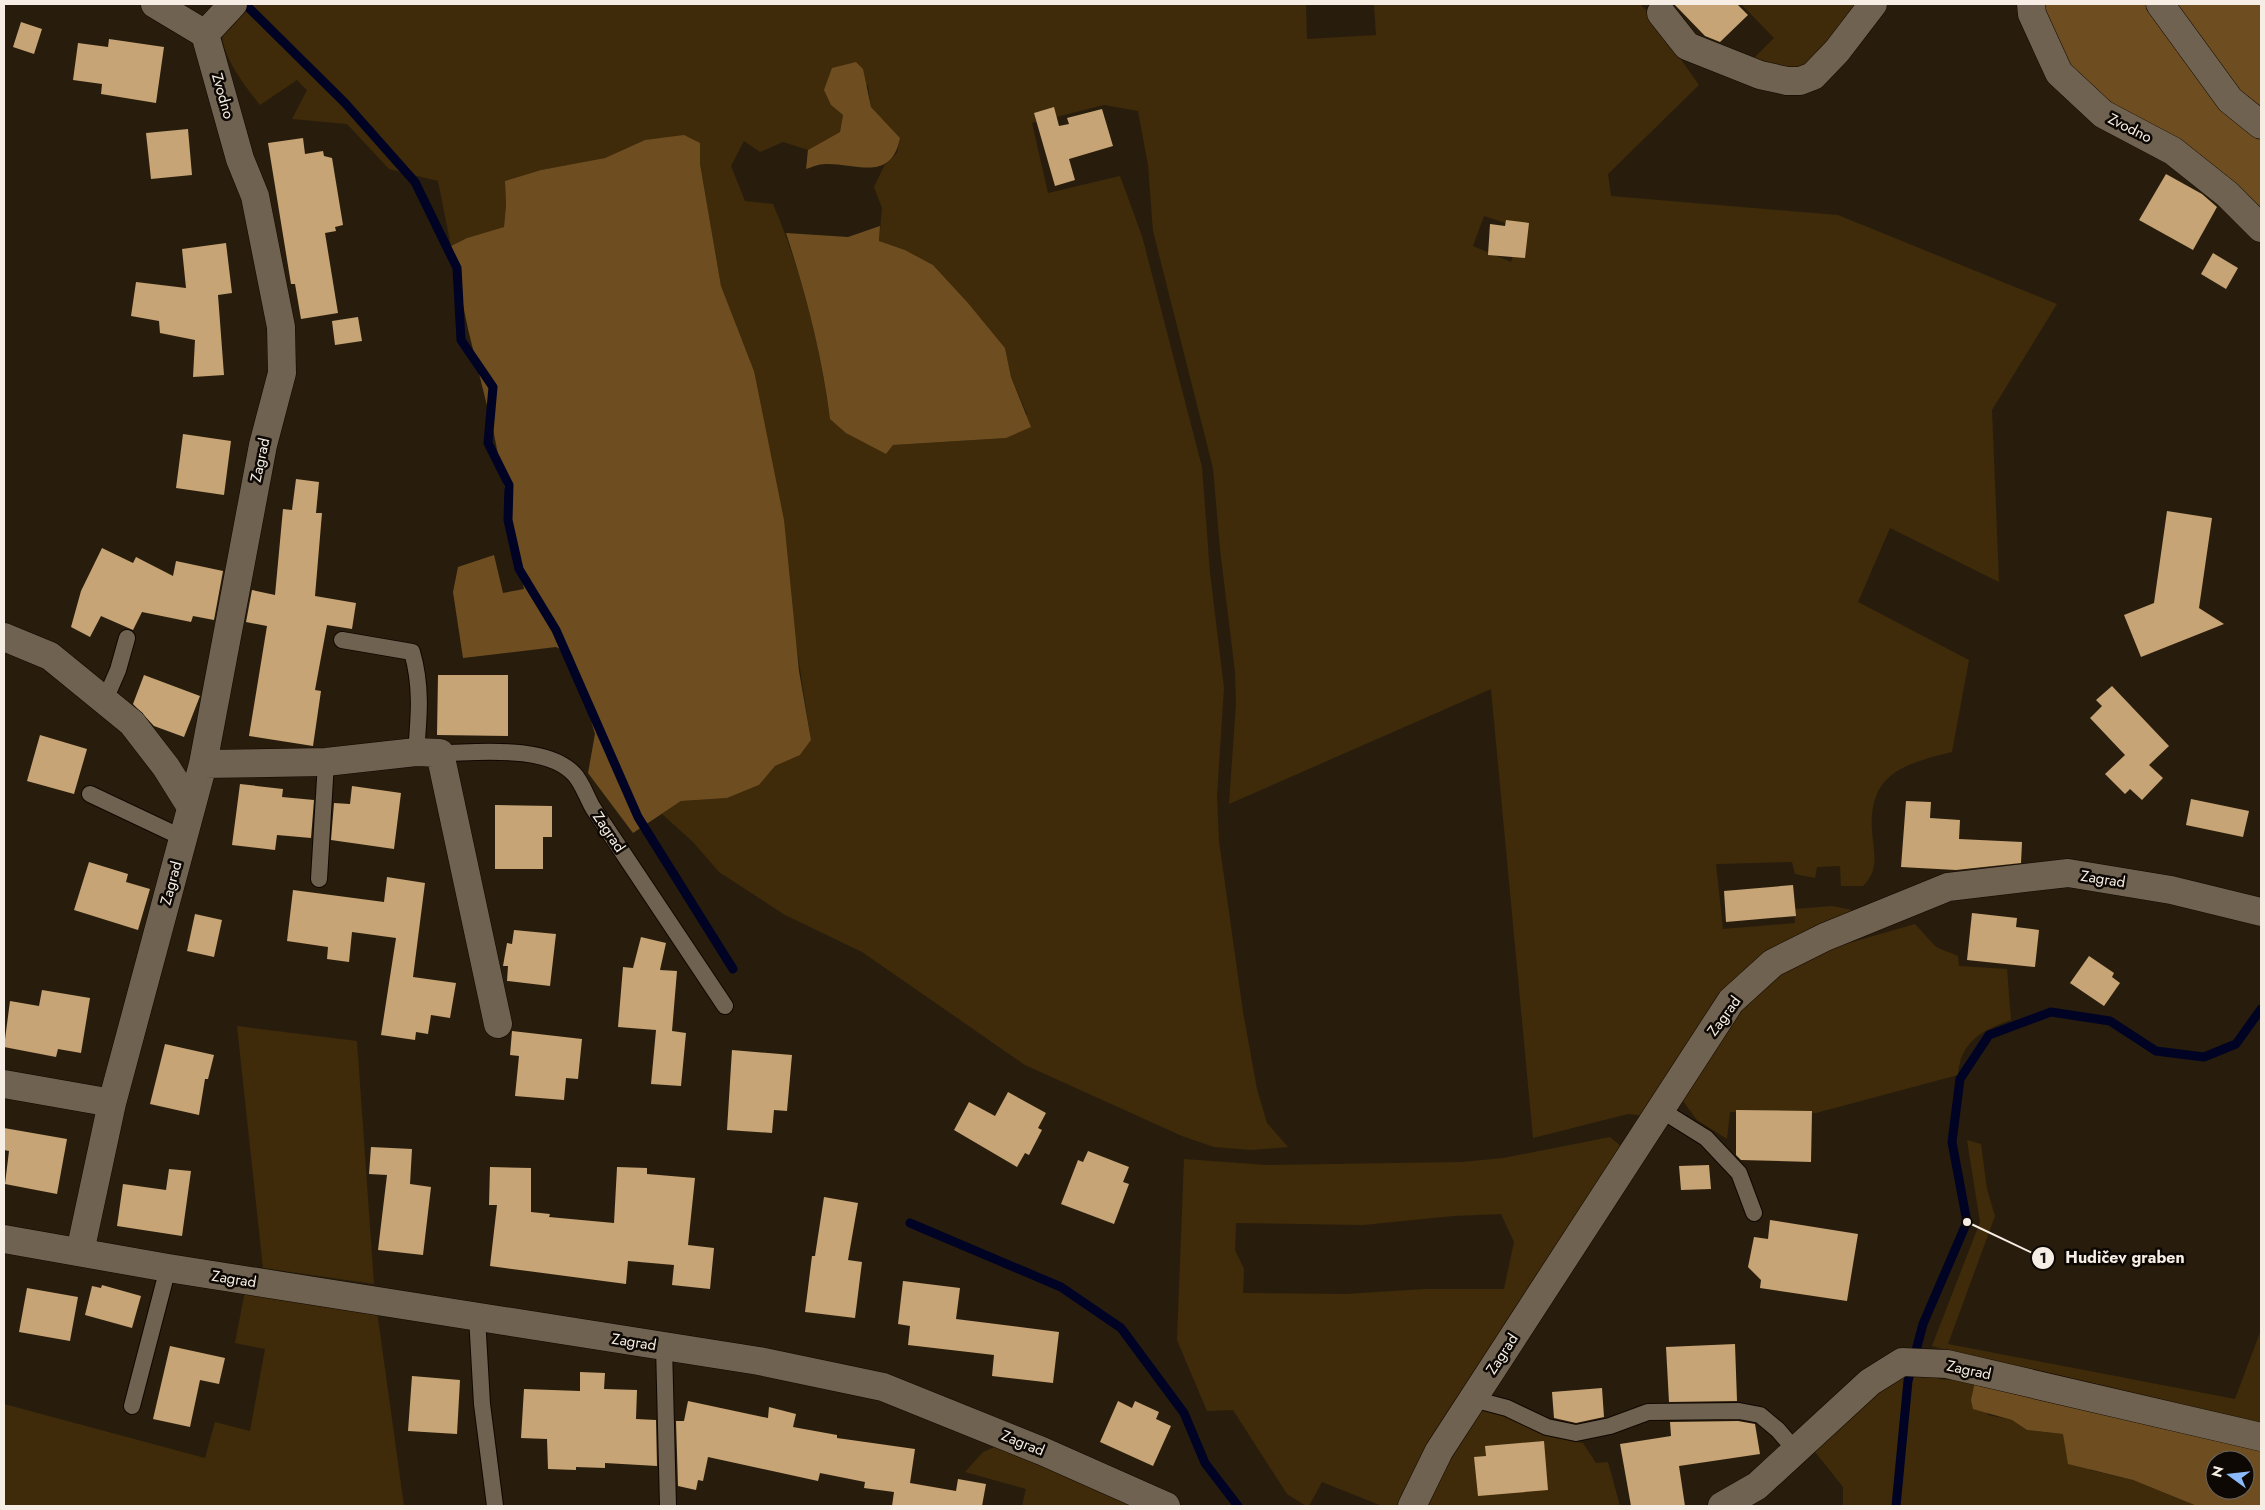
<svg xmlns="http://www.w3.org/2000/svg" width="2265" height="1510" font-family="Jost,sans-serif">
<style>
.green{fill:#3f2b0a;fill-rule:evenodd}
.forest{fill:#6e4e20;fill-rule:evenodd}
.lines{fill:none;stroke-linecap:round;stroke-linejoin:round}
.stream{stroke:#000323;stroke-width:9}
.building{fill:#c7a475}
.service-casing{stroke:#100700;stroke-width:18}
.minor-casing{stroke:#100700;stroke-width:29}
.service{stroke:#6f6250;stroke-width:16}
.minor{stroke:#6f6250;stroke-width:28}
.labels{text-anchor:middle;stroke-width:5;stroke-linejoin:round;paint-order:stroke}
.street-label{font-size:15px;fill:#f6eee4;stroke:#0d0803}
.leader{fill:none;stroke:#f6eee4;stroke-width:2}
.callout-dot{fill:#f6eee4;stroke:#0d0803;stroke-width:2}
.mark-label{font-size:15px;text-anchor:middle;font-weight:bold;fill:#111}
.callout-label{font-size:16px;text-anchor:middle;font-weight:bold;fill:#f6eee4;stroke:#0d0803;stroke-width:5;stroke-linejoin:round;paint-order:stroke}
</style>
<rect width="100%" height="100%" fill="#281d0d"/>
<path class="green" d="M 249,4 L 1306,4 L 1307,39 L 1376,35 L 1374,4 L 1640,4 L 1662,27 L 1665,37 L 1699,85 L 1608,174 L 1611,196 L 1838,215 L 2057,304 L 1992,410 L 1999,582 L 1890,528 L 1858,602 L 1969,660 L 1952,752 C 1897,765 1865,777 1873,841 C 1875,859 1877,872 1863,886 L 1841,886 L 1840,866 L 1817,867 L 1815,878 L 1795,874 L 1792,862 L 1716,864 L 1723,929 L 1795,923 L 1794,909 L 1832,906 L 1852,910 L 1849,917 L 1768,953 L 1646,1116 L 1628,1114 L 1533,1138 L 1491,689 L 1229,804 L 1236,704 L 1235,672 L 1220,549 L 1213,468 L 1153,231 L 1148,165 L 1138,111 L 1104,105 L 1032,123 L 1048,193 L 1120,176 L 1142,236 L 1202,467 L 1210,573 L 1224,688 L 1217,796 L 1219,841 L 1243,1012 L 1257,1089 L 1267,1123 L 1288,1147 L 1251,1150 L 1214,1147 L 1182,1136 L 1025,1065 L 862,952 L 785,915 L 719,872 L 693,842 L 662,814 L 681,801 L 727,798 L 759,785 L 775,766 L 800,755 L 811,740 L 754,371 L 721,286 L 700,164 L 700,143 L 645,140 L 605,158 L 541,170 L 505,181 L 506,205 L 504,227 L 467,238 L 451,246 L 438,181 L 389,169 L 347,124 L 292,119 L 307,90 L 297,80 L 260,105 C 245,86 226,62 222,37 L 236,16 ZM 868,85 L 871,107 L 900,138 L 897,153 L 884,166 L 874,187 L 882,208 L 879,241 L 905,250 L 933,265 L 968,303 L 1005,348 L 1011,377 L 1027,414 L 1006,438 L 893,445 L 886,454 L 830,419 C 820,345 802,272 773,204 L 745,201 L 731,166 L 744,141 L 760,152 L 783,142 L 808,150 L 840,132 L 843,115 L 831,105 ZM 1484,216 L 1521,228 L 1511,262 L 1473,246 Z
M 1741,4 L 1864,4 L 1801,71 L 1749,63 L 1774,38 Z
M 1915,924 L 1936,947 L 1958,956 L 1959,966 L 2007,969 L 2011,1020 C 1982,1030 1960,1042 1958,1075 L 1816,1113 L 1730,1112 L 1727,1139 L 1697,1120 L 1683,1101 L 1743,1006 L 1792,965 L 1828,949 Z
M 237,1026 L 357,1041 L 374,1284 L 263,1268 Z
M 1610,1137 L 1622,1147 L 1399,1506 L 1382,1506 L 1322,1482 L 1309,1506 L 1306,1506 L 1287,1494 L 1233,1410 L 1207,1411 L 1177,1340 L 1184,1159 L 1266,1165 L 1462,1162 L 1503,1158 ZM 1501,1214 L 1514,1242 L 1504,1289 L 1424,1289 L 1346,1294 L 1243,1293 L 1244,1269 L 1235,1250 L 1236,1223 L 1363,1225 L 1453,1216 Z
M 1967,1140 L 1981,1144 L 1987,1189 L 1995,1216 L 1948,1344 L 2235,1399 L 2261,1330 L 2261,1426 L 1983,1361 L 1932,1346 L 1980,1222 Z
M 245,1291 L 377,1311 L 404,1506 L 4,1506 L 4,1404 L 205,1458 L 215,1422 L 250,1431 L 265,1349 L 235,1343 Z
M 1938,1370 L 1939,1379 L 1950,1380 L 1951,1375 L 1976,1377 L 1988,1415 L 2012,1420 L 2027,1430 L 2064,1434 L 2090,1470 L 2133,1480 L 2197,1506 L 1843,1506 L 1843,1487 L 1812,1448 L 1846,1412 L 1904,1374 Z
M 1479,1410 L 1498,1410 L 1520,1416 L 1556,1438 L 1583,1443 L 1596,1463 L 1608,1462 L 1620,1506 L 1424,1506 Z
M 999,1445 L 1135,1506 L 1022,1506 L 1026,1489 L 965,1472 L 983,1452 Z"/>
<path class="forest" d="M 2042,4 L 2150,4 L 2236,118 L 2261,138 L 2261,216 L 2124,118 L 2067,68 Z
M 2172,4 L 2261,4 L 2261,112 L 2244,98 Z
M 856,62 L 863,69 L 871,107 L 900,138 C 891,183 857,163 825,164 C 819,164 812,167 806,169 L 808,150 L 840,132 L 843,115 L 831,105 L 824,90 L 832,68 Z
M 684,135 L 700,143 L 700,164 L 721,286 L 754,371 L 784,520 L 799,671 L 811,740 L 800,755 L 775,766 L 759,785 L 727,798 L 681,801 L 633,833 L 588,773 L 595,734 L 572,655 L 556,647 L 463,658 L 453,592 L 458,567 L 494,555 L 503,593 L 524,589 L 494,434 L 468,329 L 451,246 L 467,238 L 504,227 L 506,205 L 505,181 L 541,170 L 605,158 L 645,140 Z
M 880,226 L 879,241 L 905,250 L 933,265 L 968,303 L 1005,348 L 1011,377 L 1031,427 L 1006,438 L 893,445 L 886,454 L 846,433 L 830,419 C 822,355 806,294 786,233 L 848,237 Z
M 1976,1377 L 2261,1444 L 2261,1506 L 2197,1506 L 2133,1480 L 2068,1464 L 2063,1434 L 2027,1430 L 2012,1420 L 1973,1409 L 1971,1400 ZM 2215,1460 L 2245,1460 L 2245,1490 L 2215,1490 Z"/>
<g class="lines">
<path class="stream" d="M 245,4 L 345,103 L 415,182 L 457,268 L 461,340 L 493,387 L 488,443 L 509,485 L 508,520 L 519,569 L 556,630 L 638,817 L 733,969
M 910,1223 L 1061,1287 L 1121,1328 L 1184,1413 L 1205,1463 L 1238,1506
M 1896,1506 L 1908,1381 L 1923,1324 L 1967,1222 L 1952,1142 L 1960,1079 L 1989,1035 L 2051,1012 L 2110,1021 L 2156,1051 L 2204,1057 L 2236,1044 L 2261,1009"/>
</g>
<path class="building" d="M 1674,4 L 1737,4 L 1748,15 L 1720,42 L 1705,36 Z
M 21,22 L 42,29 L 34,54 L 13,47 Z
M 109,39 L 164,47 L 156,103 L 101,94 L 102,84 L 73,80 L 78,43 L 108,47 Z
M 1054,107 L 1059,126 L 1069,124 L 1067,118 L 1102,109 L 1113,146 L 1069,159 L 1075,180 L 1055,186 L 1034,113 Z
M 188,129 L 192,175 L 151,179 L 146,133 Z
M 303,138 L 305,154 L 323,151 L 324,156 L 332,158 L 343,225 L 335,227 L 336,231 L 325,233 L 338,313 L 301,319 L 295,284 L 291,284 L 268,143 Z
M 2166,174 L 2202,194 L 2217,207 L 2193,250 L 2139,220 Z
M 1506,220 L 1529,223 L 1525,258 L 1488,255 L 1490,224 L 1505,226 Z
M 226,243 L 232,293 L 218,295 L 224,375 L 193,377 L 195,340 L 160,333 L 159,321 L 131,316 L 136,282 L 186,288 L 182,249 Z
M 2213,253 L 2238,268 L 2226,289 L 2201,274 Z
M 358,317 L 362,341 L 335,345 L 332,321 Z
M 183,434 L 231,441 L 224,495 L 176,488 Z
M 296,479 L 319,482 L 316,513 L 322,513 L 315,596 L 356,603 L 352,629 L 327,625 L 315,690 L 321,691 L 313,746 L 249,736 L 267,626 L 246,622 L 252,590 L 275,595 L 283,509 L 292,510 Z
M 2167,511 L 2212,518 L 2199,608 L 2224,624 L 2141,657 L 2124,615 L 2154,603 Z
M 102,548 L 133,563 L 136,557 L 173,576 L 176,561 L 223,571 L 214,620 L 193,616 L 191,622 L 142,612 L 133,630 L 101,616 L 90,637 L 71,627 L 81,591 Z
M 144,675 L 200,696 L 184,737 L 154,726 L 133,704 Z
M 438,675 L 508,675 L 508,736 L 437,735 Z
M 2112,686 L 2169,746 L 2149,765 L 2163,778 L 2142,800 L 2130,789 L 2125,794 L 2105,774 L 2125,755 L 2090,718 L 2102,706 L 2096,700 Z
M 40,735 L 87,749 L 74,794 L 27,781 Z
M 240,784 L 283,789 L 282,797 L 314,800 L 311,838 L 277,835 L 275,850 L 232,845 Z
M 352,786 L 401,793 L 394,849 L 331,840 L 334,803 L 350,804 Z
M 2191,799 L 2249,811 L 2243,837 L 2186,825 Z
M 1906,801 L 1931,802 L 1930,818 L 1960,820 L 1959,839 L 2022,842 L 2021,863 L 1956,870 L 1901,867 Z
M 495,805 L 552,806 L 552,837 L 543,837 L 543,869 L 495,869 Z
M 89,862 L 128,874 L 126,882 L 150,889 L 138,930 L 74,910 Z
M 387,877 L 425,883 L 413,977 L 456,983 L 450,1018 L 431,1015 L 428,1034 L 416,1032 L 415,1040 L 381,1035 L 396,938 L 352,932 L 349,962 L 327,959 L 328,947 L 287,941 L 293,890 L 384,902 Z
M 1793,885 L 1796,916 L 1726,922 L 1724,891 Z
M 1972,913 L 2017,918 L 2016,927 L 2039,930 L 2035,967 L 1967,960 Z
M 195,914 L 222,920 L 214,957 L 187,951 Z
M 514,930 L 556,934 L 550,986 L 507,981 L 508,966 L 503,966 L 507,943 L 512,944 Z
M 641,937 L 666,943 L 660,970 L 677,971 L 672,1031 L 686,1033 L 681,1086 L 651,1084 L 656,1030 L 618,1027 L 623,967 L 633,968 Z
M 2089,956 L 2114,973 L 2112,977 L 2120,983 L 2104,1006 L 2070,983 Z
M 42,990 L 90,998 L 81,1053 L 58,1049 L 56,1057 L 4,1047 L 10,1001 L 39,1006 Z
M 512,1031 L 582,1039 L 578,1079 L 566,1078 L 564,1100 L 515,1096 L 519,1056 L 510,1055 Z
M 165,1044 L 214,1055 L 208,1079 L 205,1079 L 199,1115 L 150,1104 Z
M 732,1050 L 792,1055 L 787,1111 L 774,1110 L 772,1133 L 727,1130 Z
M 1008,1092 L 1046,1113 L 1038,1128 L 1042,1130 L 1029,1155 L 1025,1153 L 1017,1167 L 954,1130 L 969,1102 L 995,1116 Z
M 1736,1110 L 1812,1111 L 1811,1162 L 1741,1160 L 1736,1155 Z
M 4,1128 L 67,1139 L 57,1194 L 5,1184 L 9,1151 L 4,1150 Z
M 371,1147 L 412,1149 L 410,1184 L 431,1187 L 423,1255 L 378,1250 L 387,1175 L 369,1174 Z
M 1088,1151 L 1129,1167 L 1123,1182 L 1129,1184 L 1114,1224 L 1061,1204 L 1078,1160 L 1083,1162 Z
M 1709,1165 L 1711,1189 L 1681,1190 L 1679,1166 Z
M 490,1167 L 531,1168 L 531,1212 L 550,1214 L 549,1217 L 614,1223 L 617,1167 L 647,1168 L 647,1174 L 695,1178 L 688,1245 L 714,1248 L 710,1289 L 672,1285 L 674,1265 L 628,1261 L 626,1284 L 490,1266 L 497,1205 L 489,1205 Z
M 169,1169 L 191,1171 L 182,1236 L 117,1226 L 123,1184 L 166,1190 Z
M 824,1197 L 858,1203 L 848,1260 L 862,1262 L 855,1318 L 805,1312 L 812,1256 L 815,1256 Z
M 1770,1220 L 1858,1234 L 1847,1301 L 1760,1288 L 1761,1280 L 1748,1267 L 1754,1237 L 1768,1239 Z
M 903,1281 L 960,1288 L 956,1319 L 1059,1332 L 1053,1383 L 992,1376 L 994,1355 L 908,1345 L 910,1326 L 898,1324 Z
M 102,1285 L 141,1296 L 132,1328 L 85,1315 L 92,1286 L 101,1288 Z
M 27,1288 L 78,1297 L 70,1341 L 19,1332 Z
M 1735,1344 L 1737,1401 L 1669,1402 L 1666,1347 Z
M 170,1346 L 225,1358 L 219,1384 L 200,1380 L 190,1427 L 153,1419 Z
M 580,1372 L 605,1373 L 604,1389 L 637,1390 L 636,1419 L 656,1420 L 657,1466 L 605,1463 L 605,1468 L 576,1467 L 576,1470 L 548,1469 L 547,1439 L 521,1438 L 524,1389 L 580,1391 Z
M 412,1376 L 460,1380 L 457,1434 L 408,1431 Z
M 1602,1388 L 1604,1417 L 1576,1423 L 1554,1418 L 1552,1392 Z
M 688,1401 L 768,1418 L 769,1407 L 796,1414 L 793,1427 L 837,1435 L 837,1438 L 915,1449 L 910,1483 L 956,1491 L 958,1479 L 986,1484 L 982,1506 L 892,1506 L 894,1492 L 864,1488 L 865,1482 L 820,1473 L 818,1481 L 708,1457 L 703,1481 L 698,1480 L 696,1490 L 678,1486 L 676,1421 L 684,1421 Z
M 1118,1401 L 1132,1408 L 1135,1401 L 1159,1412 L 1156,1419 L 1171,1426 L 1153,1466 L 1100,1442 Z
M 1738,1421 L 1755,1424 L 1760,1454 L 1679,1466 L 1685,1506 L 1631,1506 L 1620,1444 L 1671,1436 L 1670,1422 Z
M 1544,1441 L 1548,1490 L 1478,1496 L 1474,1457 L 1486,1456 L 1485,1446 Z"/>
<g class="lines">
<defs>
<path id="service" d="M 342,640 L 412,652 C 422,686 419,717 416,752
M 105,700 L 118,670 L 127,638
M 440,753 C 477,753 546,744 574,774 C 582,782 587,798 593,808 L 725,1006
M 90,794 L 183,838
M 319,879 L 326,762
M 1661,1110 L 1706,1138 L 1739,1173 L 1754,1213
M 477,1317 L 482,1404 L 495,1506
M 664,1346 L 668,1506
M 1473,1399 L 1507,1408 L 1547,1427 L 1576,1433 L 1610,1426 L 1648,1412 L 1739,1411 L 1760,1415 L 1778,1430 L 1795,1450
M 132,1406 L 168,1268"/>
<path id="minor" d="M 2031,4 L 2032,14 L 2059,73 L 2103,114 L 2173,151 L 2227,194 L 2261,228
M 2160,4 L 2230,100 L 2261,125
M 1661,13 L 1687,46 L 1760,75 L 1787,81 L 1800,81 L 1813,76 L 1837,51 L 1873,4
M 205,34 L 233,4
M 4,637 L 50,656 L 132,723 L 166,767 L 191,807
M 203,764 L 326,762 L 416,752 L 440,753 L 498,1024
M 4,1084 L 112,1103
M 4,1239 L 168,1268 L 759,1361 L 883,1387 L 1042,1451 L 1166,1506
M 80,1252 L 112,1103 L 203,764 L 263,445 L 282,373 L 281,327 L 255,196 L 240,159 L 205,34 L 155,4
M 1412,1506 L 1439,1451 L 1731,1001 L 1773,963 L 1825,937 L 1948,887 L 2068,873 L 2171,890 L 2261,912
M 1722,1506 L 1757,1486 L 1870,1382 L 1902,1362 L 1947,1364 L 2261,1437"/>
</defs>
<use href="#service" class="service-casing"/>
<use href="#minor" class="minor-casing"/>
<use href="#service" class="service"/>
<use href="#minor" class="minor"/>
</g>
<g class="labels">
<g class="street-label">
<text transform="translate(223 96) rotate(74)" y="5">Zvodno</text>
<text transform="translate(2130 128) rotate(27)" y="5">Zvodno</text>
<text transform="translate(260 460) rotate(-78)" y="5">Zagrad</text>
<text transform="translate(609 832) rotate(56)" y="5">Zagrad</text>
<text transform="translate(2103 879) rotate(9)" y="5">Zagrad</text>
<text transform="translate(171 883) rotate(-75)" y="5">Zagrad</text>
<text transform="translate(1724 1016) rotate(-54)" y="5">Zagrad</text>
<text transform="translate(234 1279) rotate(9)" y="5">Zagrad</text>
<text transform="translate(634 1342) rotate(9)" y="5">Zagrad</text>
<text transform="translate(1502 1354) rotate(-57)" y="5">Zagrad</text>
<text transform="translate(1969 1370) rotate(12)" y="5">Zagrad</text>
<text transform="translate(1023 1443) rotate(22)" y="5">Zagrad</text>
</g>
</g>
<path class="leader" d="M1967 1222L2043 1258"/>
<g class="callout-dot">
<circle cx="1967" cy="1222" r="5"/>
<circle cx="2043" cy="1258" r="12"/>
</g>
<g class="mark-label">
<text x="2043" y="1263">1</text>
</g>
<g class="callout-label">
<text x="2125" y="1263">Hudičev graben</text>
</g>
<rect width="2265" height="1510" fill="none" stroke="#f6eee4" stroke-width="10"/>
<g transform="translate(2230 1475) rotate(285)"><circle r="24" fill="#0d0803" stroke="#6a645d"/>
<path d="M0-4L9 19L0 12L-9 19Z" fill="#8bbafc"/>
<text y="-8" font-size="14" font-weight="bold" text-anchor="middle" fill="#f6eee4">N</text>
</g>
</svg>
